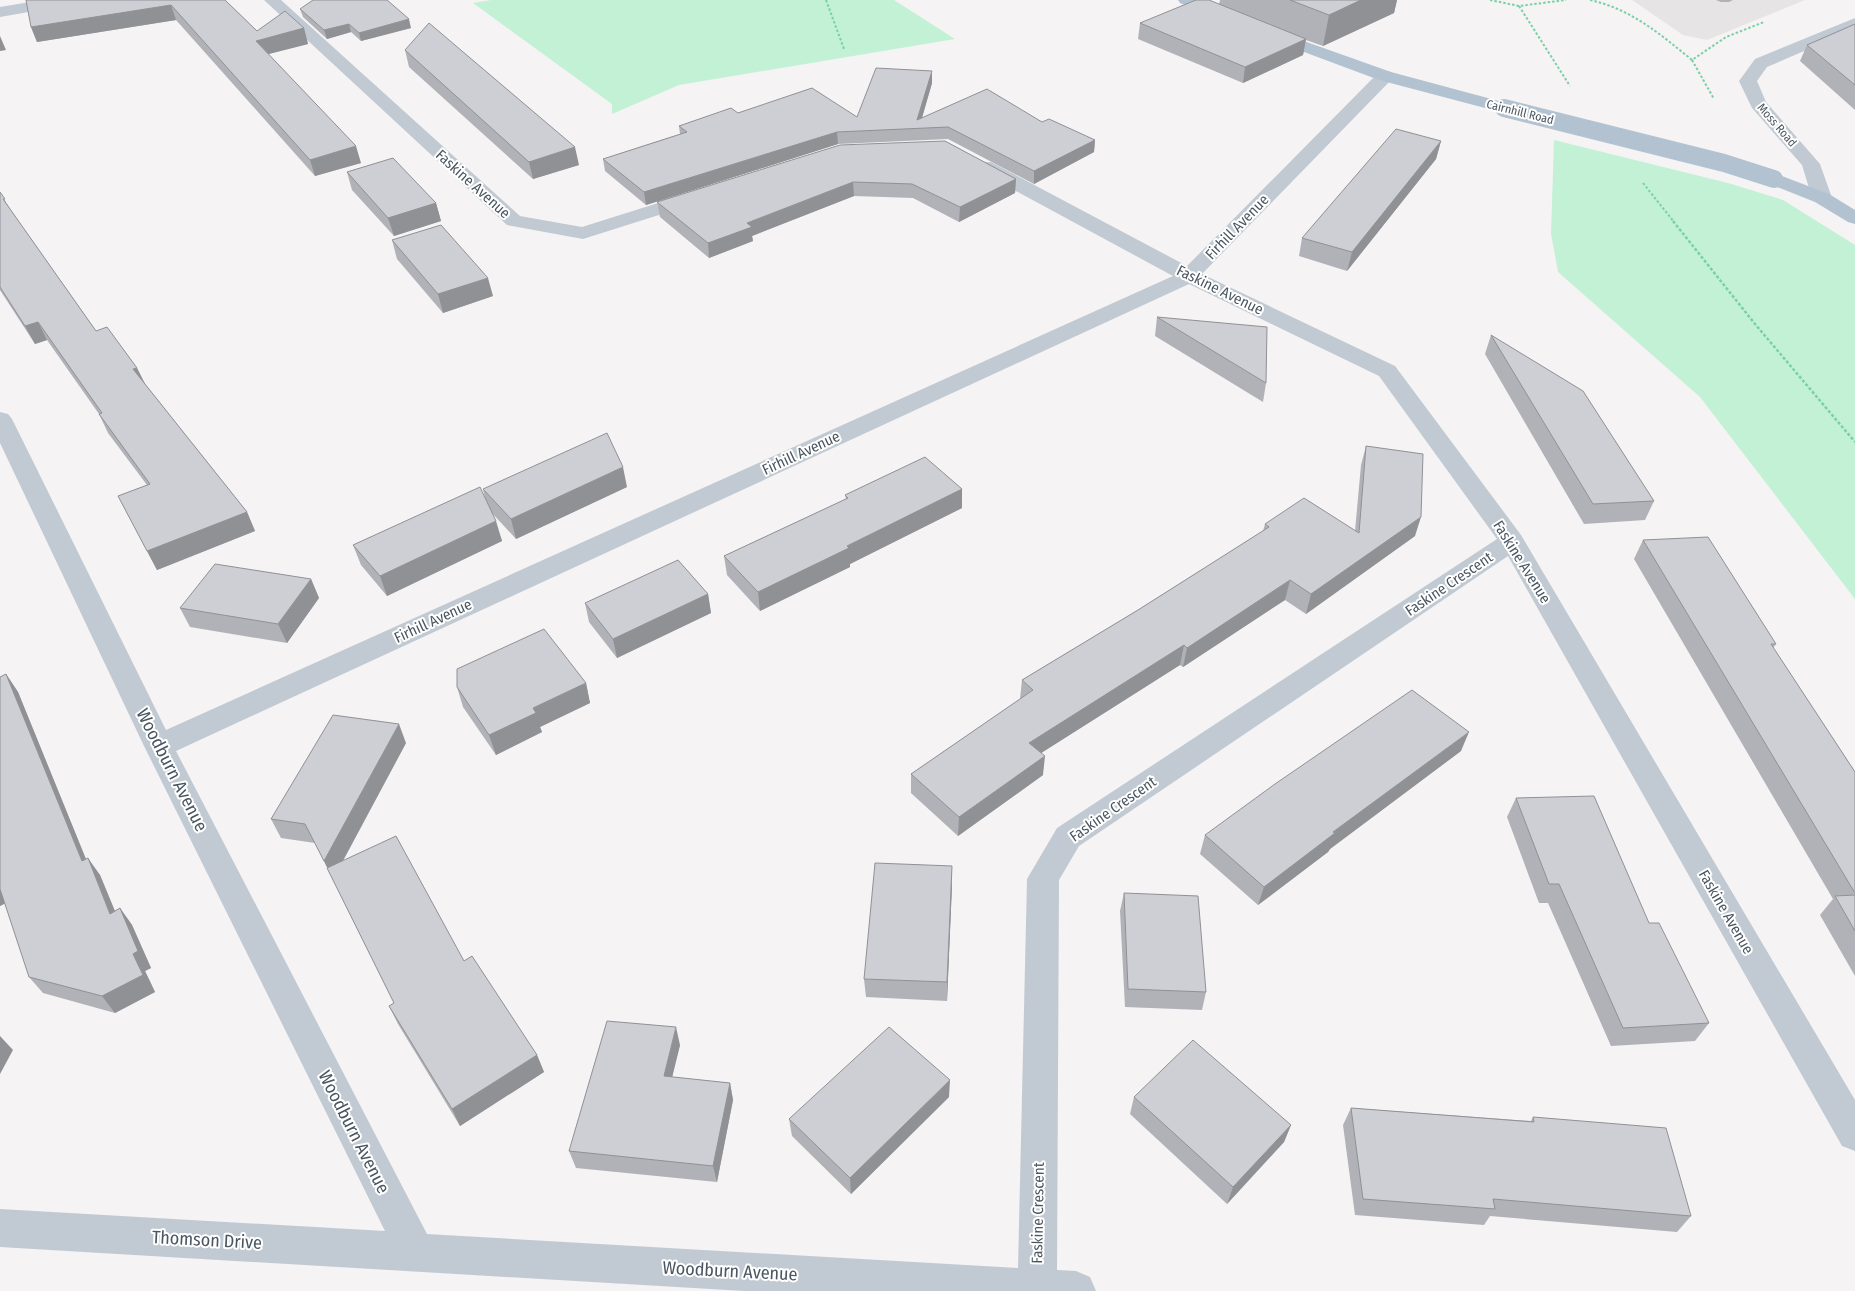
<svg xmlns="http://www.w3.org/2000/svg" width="1855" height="1291" font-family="'Fira Sans Condensed',sans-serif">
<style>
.education{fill:#e6e4e5}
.green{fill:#c3f1d5}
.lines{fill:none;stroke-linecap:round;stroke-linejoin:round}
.path-far1{stroke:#7ad0a6;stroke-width:2;stroke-dasharray:2.5 2;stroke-linecap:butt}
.path{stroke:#7ad0a6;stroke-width:2.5;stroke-dasharray:3 2;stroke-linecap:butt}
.minor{fill:#c1cad2;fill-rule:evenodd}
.major{fill:#b3c2d1;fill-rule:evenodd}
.major-bridge{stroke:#b3c2d1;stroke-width:18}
.wall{fill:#b0b2b7}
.shaded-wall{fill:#909195}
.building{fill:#cdcfd5;stroke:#909195}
.labels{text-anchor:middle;stroke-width:4;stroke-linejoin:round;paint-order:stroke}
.far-street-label{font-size:12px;fill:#4a5661;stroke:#fff}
.street-label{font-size:15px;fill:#4a5661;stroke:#fff}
.near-street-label{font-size:18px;fill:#4a5661;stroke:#fff}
</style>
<rect width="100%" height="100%" fill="#f5f3f3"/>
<path class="education" d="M 1632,0 L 1805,0 L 1707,40 L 1683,35 Z"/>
<path class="green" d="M 491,0 L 894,0 L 955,39 L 679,85 L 612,114 L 612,104 L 473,3 Z
M 1554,140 L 1728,183 L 1783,200 L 1855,245 L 1855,599 L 1700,397 L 1558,272 L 1551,234 Z"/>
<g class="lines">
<path class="path-far1" d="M 826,0 L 844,49
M 1490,0 L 1519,6 L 1566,0
M 1590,0 C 1631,9 1660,34 1692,60 L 1726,37 L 1764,22
M 1519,6 L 1570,86
M 1692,60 L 1714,99
M 1643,183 L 1674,222"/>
<path class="path" d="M 1673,221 L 1755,324 L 1855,442"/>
<path class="minor" d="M 42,0 L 77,0 L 69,5 L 0,17 L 0,7 Z
M 264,0 L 281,0 L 520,216 L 582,227 L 693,192 L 700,194 L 703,198 L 700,202 L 583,239 L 507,225 Z
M 1855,18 L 1855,29 L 1767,67 L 1757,81 L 1766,102 L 1820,164 L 1832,198 L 1829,202 L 1815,202 L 1812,198 L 1802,165 L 1752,108 L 1739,81 L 1755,59 Z
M 1385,71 L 1391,72 L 1394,76 L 1391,80 L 1202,274 L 1395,366 L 1521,535 L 1855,1100 L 1855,1151 L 1842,1146 L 1508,556 L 1079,846 L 1059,880 L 1057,1270 L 1076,1271 L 1090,1277 L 1096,1291 L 744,1291 L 0,1247 L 0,1209 L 385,1231 L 144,746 L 0,443 L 0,412 L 8,414 L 12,419 L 166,730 L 1173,276 L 977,170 L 975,166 L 977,162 L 991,162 L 1187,266 L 1379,72 ZM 1189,284 L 1379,376 L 1497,539 L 1057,828 L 1027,879 L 1018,1268 L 427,1234 L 176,751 Z"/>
<path class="major" d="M 1178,0 L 1199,0 L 1232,14 L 1234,17 L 1226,22 L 1220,20 L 1180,3 Z
M 1270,29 L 1391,72 L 1510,104 L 1513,108 L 1510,112 L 1504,113 L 1379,80 L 1264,37 L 1262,34 L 1264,31 Z
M 1774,173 L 1829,194 L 1855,210 L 1855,224 L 1848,222 L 1815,202 L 1767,183 L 1765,179 L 1767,175 Z"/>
<path class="major-bridge" d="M 1504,108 L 1724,163 L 1774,179"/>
</g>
<path class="wall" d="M 26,0 L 225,0 L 257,31 L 304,28 L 308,44 L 268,54 L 361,163 L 315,176 L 176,20 L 37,42 L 31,27 Z
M 1220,0 L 1397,0 L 1394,13 L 1323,46 L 1306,40 L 1303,55 L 1243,83 L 1138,39 L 1140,23 L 1219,4 Z
M 1716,0 L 1733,0 L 1729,2 L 1721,2 Z
M 300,9 L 411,28 L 361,41 L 351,32 L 327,39 L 303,17 Z
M 1855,24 L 1855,110 L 1800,61 L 1807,45 Z
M 405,50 L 579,165 L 533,179 L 409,67 Z
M 932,71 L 932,83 L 922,118 L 1042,122 L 1095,140 L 1094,152 L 1034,184 L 948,139 L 838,144 L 646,205 L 605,171 L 603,159 L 680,134 L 679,126 L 738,113 L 857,117 Z
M 945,141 L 1016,179 L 1015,193 L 959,222 L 913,198 L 854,196 L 752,236 L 753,241 L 709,258 L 660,217 L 657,202 Z
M 1441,141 L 1436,159 L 1347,271 L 1299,256 L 1302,238 Z
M 347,172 L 436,203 L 441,221 L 394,236 L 352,190 Z
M 0,192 L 10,209 L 96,331 L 137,368 L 145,384 L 247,512 L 255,531 L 157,570 L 118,496 L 147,485 L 108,433 L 99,414 L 47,340 L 35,344 L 0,290 Z
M 392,240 L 493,296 L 443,313 L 397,259 Z
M 1157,317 L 1266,383 L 1263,402 L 1155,336 Z
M 1491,335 L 1654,501 L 1645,520 L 1584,524 L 1485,354 Z
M 1366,446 L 1415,536 L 1306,614 L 1285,600 L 1183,667 L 1180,665 L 1041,753 L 1043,775 L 958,836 L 911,793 L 911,774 L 1020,699 L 1022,680 L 1138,610 L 1263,531 L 1265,524 L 1355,531 L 1361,465 Z
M 627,487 L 516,539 L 492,513 L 502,541 L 387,596 L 361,565 L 353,545 L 485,498 L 483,489 Z
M 962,489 L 962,508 L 850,564 L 850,567 L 760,611 L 727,575 L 724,556 L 846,499 L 845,495 Z
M 1643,540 L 1776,644 L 1773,648 L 1855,772 L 1855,976 L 1820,915 L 1833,899 L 1634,559 Z
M 311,579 L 319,598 L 287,643 L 190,627 L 180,608 Z
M 708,594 L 711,613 L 617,658 L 589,622 L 585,603 Z
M 6,674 L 18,692 L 86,859 L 100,875 L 115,911 L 120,908 L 132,925 L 151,968 L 145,971 L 155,992 L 115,1013 L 43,993 L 29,977 L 5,903 L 0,906 L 0,677 Z
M 586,683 L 590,703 L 540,727 L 542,732 L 496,755 L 463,707 L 457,687 Z
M 406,743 L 343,861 L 464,961 L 537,1055 L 544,1072 L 460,1126 L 398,1024 L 389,1006 L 394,1003 L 315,843 L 281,838 L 271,819 Z
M 1461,751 L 1330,849 L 1328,852 L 1258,905 L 1200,854 L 1205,835 Z
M 1516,798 L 1649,923 L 1709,1023 L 1695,1041 L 1611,1046 L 1548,903 L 1539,903 L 1507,817 Z
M 952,885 L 947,1001 L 866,997 L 864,979 Z
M 1124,893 L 1206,992 L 1202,1010 L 1125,1007 L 1120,911 Z
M 680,1045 L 672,1077 L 730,1083 L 733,1100 L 717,1182 L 576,1168 L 569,1151 Z
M 949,1097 L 851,1194 L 792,1136 L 789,1119 Z
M 1134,1097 L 1291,1125 L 1284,1142 L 1227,1204 L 1130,1114 Z
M 1351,1108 L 1531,1121 L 1533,1117 L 1691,1216 L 1677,1232 L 1490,1216 L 1484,1225 L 1355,1215 L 1343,1125 Z"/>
<path class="shaded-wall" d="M 1361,0 L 1397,0 L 1394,13 L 1323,46 L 1329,15 Z
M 171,5 L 176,20 L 37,42 L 31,27 Z
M 409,19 L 411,28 L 361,41 L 359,33 Z
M 349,24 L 351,32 L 327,39 L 324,30 Z
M 304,28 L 308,44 L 261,56 L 256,41 Z
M 0,36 L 6,50 L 0,51 Z
M 1306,39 L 1303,55 L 1243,83 L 1245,67 Z
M 932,71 L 932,83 L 919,128 L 917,120 Z
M 837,132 L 838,144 L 646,205 L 644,192 Z
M 1095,140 L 1094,152 L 1034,184 L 1034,171 Z
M 1441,141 L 1436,159 L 1347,271 L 1352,252 Z
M 356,146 L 361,163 L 315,176 L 310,160 Z
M 575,147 L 579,165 L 533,179 L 529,162 Z
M 1016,179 L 1015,193 L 959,222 L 960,207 Z
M 853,182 L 854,196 L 752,236 L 753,241 L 709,258 L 708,243 L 747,223 Z
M 436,203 L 441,221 L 394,236 L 388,218 Z
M 488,278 L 493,296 L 443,313 L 438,294 Z
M 38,322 L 47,340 L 35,344 L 25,326 Z
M 137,368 L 146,386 L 133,369 Z
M 623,467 L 627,487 L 516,539 L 511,519 Z
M 962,489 L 962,508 L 850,564 L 850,567 L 760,611 L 758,592 L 847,546 Z
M 247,512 L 255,531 L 157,570 L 147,551 Z
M 1421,517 L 1415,536 L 1306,614 L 1311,594 Z
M 496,521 L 502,541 L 387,596 L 380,576 Z
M 311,579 L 319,598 L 287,643 L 278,624 Z
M 1290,580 L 1285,600 L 1183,667 L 1187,648 Z
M 708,594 L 711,613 L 617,658 L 613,639 Z
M 1184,645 L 1180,665 L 1027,762 L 1029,743 Z
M 6,674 L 18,692 L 94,879 L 82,861 Z
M 586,683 L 590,703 L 540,727 L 542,732 L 496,755 L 489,735 L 533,708 Z
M 399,724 L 406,743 L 333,879 L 324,861 Z
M 1469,732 L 1461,751 L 1330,849 L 1328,852 L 1258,905 L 1264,887 L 1333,832 Z
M 1045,756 L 1043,775 L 958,836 L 959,817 Z
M 88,858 L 100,875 L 123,931 L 110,914 Z
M 952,866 L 952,885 L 947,1001 L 947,982 Z
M 0,885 L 12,900 L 0,906 Z
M 120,908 L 132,925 L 151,968 L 145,971 L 155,992 L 115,1013 L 102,996 L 133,954 Z
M 676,1027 L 680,1045 L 668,1094 L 664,1076 Z
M 0,1036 L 13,1050 L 0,1074 Z
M 537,1055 L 544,1072 L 460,1126 L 452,1109 Z
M 950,1080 L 949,1097 L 851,1194 L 850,1178 Z
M 730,1083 L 733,1100 L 717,1182 L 713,1166 Z
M 1291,1125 L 1284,1142 L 1227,1204 L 1233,1187 Z"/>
<path class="building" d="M 26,0 L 225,0 L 257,31 L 285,11 L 304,28 L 256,41 L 356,146 L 310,160 L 171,5 L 31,27 Z
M 313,0 L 387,0 L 409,19 L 359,33 L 349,24 L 324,30 L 300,9 Z
M 1196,0 L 1209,0 L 1306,39 L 1245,67 L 1140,23 Z
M 1290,0 L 1361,0 L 1329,15 Z
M 429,23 L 575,147 L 529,162 L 405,50 Z
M 1855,24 L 1855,85 L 1807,45 Z
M 876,68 L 932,71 L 917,120 L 987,89 L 1042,122 L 1049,119 L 1095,140 L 1034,171 L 948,127 L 837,132 L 644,192 L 603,159 L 687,132 L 679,126 L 731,108 L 738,113 L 812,88 L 857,117 Z
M 1396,129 L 1441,141 L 1352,252 L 1302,238 Z
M 945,141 L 1016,179 L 960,207 L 912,184 L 853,182 L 747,223 L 752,227 L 708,243 L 657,202 L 840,145 Z
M 393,158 L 436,203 L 388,218 L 347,172 Z
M 0,192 L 5,199 L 3,199 L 96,331 L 107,327 L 137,368 L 133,369 L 247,512 L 147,551 L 118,496 L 150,484 L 99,414 L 102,413 L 38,322 L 25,326 L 0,287 Z
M 441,225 L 488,278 L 438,294 L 392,240 Z
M 1157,317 L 1267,327 L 1266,383 Z
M 1491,335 L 1583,391 L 1654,501 L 1593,504 Z
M 607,433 L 623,467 L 511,519 L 483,489 Z
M 1366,446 L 1423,454 L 1421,517 L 1311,594 L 1290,580 L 1187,648 L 1184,645 L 1029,743 L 1045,756 L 959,817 L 911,774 L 1033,690 L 1022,680 L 1138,610 L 1269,527 L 1265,524 L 1304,498 L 1359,533 Z
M 925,457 L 962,489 L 847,546 L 849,548 L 758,592 L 724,556 L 848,498 L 845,495 Z
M 480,487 L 496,521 L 380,576 L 353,545 Z
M 1708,537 L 1776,644 L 1771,644 L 1855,772 L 1855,893 L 1643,540 Z
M 678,560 L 708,594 L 613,639 L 585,603 Z
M 215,564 L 311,579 L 278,624 L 180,608 Z
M 544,629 L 586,683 L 533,708 L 536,713 L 489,735 L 457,687 L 457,669 Z
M 6,674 L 82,861 L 88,858 L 110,914 L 120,908 L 138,951 L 133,954 L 143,975 L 102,996 L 29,977 L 0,889 L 0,677 Z
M 1412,690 L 1469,732 L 1333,832 L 1335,833 L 1264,887 L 1205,835 L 1275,784 Z
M 333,715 L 399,724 L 324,861 L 305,824 L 271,819 Z
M 1594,796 L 1649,923 L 1659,923 L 1709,1023 L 1623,1028 L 1559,884 L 1549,884 L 1516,798 Z
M 396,836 L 464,961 L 472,956 L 537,1055 L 452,1109 L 389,1006 L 394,1003 L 327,868 Z
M 875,863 L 952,866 L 947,982 L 864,979 Z
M 1124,893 L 1198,896 L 1206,992 L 1128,989 Z
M 1855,895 L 1855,931 L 1835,896 Z
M 607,1021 L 676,1027 L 664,1076 L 730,1083 L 713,1166 L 569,1151 Z
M 889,1027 L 950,1080 L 850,1178 L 789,1119 Z
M 1193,1040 L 1291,1125 L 1233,1187 L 1134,1097 Z
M 1351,1108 L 1534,1122 L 1533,1117 L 1666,1128 L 1691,1216 L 1493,1199 L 1495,1209 L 1363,1199 Z"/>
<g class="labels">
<g class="far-street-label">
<text transform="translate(1520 112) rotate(14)" y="4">Cairnhill Road</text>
<text transform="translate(1777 125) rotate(49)" y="4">Moss Road</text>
</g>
<g class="street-label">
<text transform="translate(473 184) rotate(42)" y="5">Faskine Avenue</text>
<text transform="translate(1237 227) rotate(-46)" y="5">Firhill Avenue</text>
<text transform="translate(1220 290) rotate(26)" y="5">Faskine Avenue</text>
<text transform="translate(801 453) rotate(-25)" y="5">Firhill Avenue</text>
<text transform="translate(1522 562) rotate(58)" y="5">Faskine Avenue</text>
<text transform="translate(1449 584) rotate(-34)" y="5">Faskine Crescent</text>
<text transform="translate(433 621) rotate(-25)" y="5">Firhill Avenue</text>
<text transform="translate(1113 809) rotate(-35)" y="5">Faskine Crescent</text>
<text transform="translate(1726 912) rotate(60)" y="5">Faskine Avenue</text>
<text transform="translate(1038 1213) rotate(-89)" y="5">Faskine Crescent</text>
</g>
<g class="near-street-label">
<text transform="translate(172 770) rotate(63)" y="6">Woodburn Avenue</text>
<text transform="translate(354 1132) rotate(63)" y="6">Woodburn Avenue</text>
<text transform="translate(207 1240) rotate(3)" y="6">Thomson Drive</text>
<text transform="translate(730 1271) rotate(3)" y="6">Woodburn Avenue</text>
</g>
</g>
</svg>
